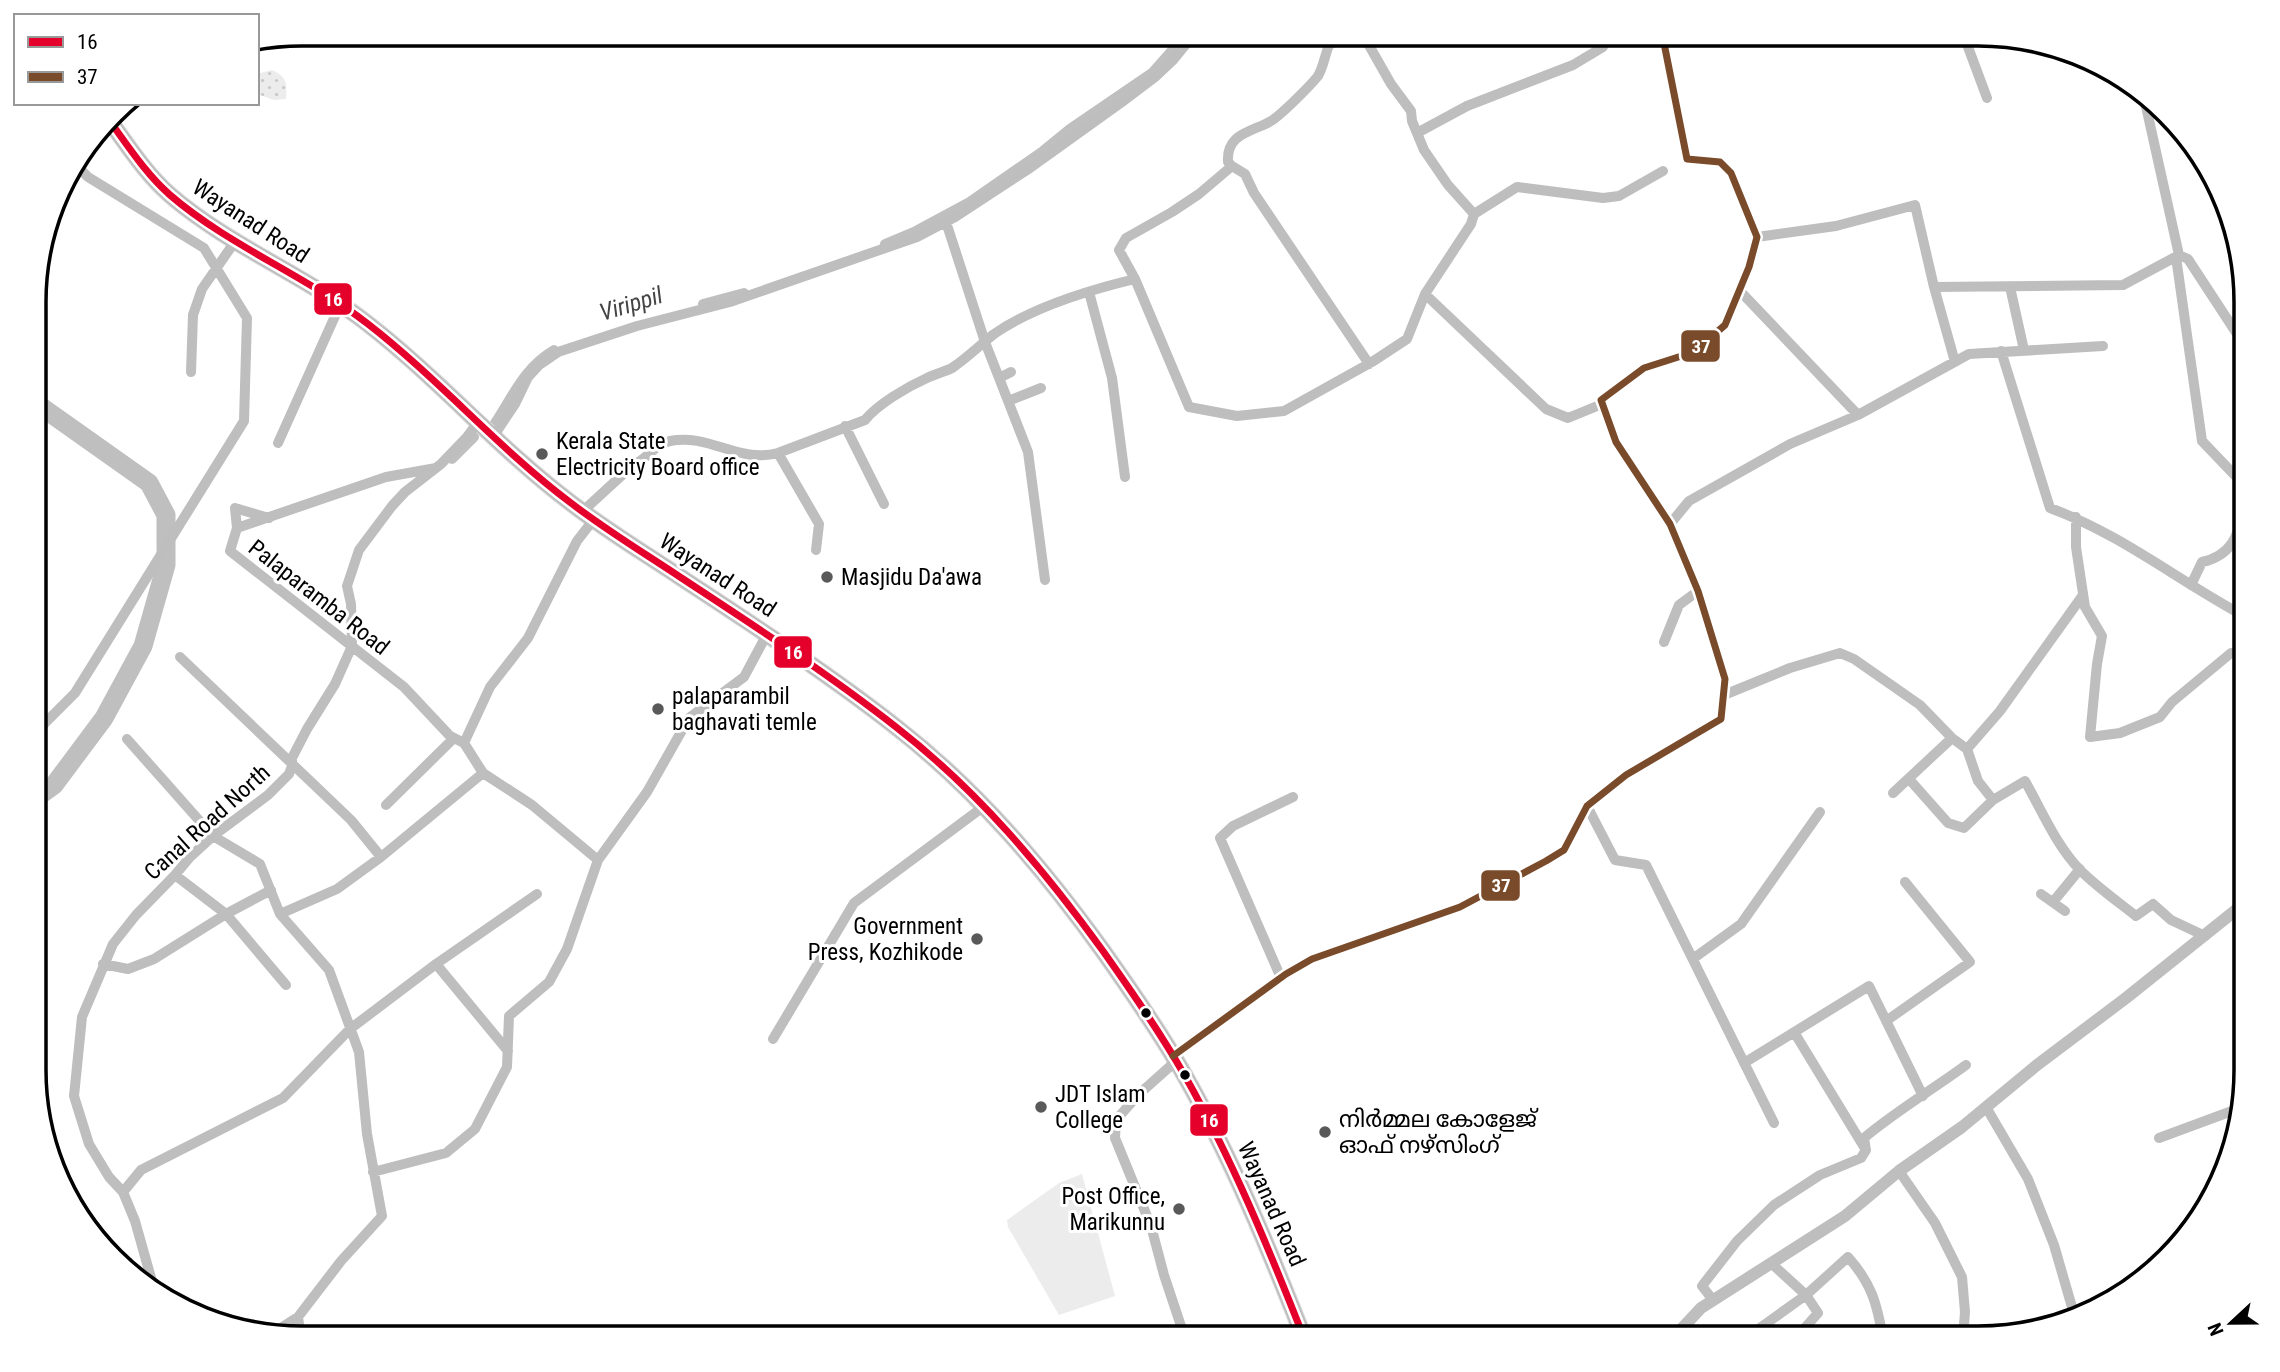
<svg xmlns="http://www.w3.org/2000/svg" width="2280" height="1372" font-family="'Roboto Condensed','Noto Sans Malayalam',sans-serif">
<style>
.grass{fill:url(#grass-dots)}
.garden{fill:#ececec}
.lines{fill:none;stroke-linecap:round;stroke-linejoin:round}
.canal{stroke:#bfbfbf;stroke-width:10}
.river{stroke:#bfbfbf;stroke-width:19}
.trunk-casing{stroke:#dbdbdb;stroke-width:18}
.minor{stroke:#bebebe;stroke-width:10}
.tertiary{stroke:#bebebe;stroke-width:12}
.trunk{stroke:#bebebe;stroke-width:16}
.bus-1-casing{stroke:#fff;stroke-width:12}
.bus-2-casing{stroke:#fff;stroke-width:12}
.bus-1{stroke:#e4002b;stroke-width:7}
.bus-2{stroke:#7a4b2a;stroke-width:7}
.poi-dot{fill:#595959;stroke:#fff;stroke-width:2.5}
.bus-dot{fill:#000;stroke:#fff;stroke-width:2.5}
.labels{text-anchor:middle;stroke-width:6;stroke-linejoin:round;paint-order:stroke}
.street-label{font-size:23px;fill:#000;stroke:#fff}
.poi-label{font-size:23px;fill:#000;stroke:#fff;text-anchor:start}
.water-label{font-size:24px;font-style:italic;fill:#444;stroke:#fff}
.rim{fill:none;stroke:#000;stroke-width:3.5}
.line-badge{stroke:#fff;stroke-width:2.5}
.badge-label{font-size:19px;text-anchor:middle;font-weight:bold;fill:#fff}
</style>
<defs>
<pattern id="grass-dots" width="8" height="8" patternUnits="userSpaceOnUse" patternTransform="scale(1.75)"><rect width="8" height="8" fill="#ececec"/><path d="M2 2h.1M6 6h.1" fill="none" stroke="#c9c9c9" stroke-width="1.8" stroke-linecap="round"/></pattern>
</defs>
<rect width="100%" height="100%" fill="#fff"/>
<path class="grass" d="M 272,70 C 287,77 287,83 286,99 L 274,100 L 257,94 L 257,74 Z"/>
<path class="garden" d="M 1082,1174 L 1115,1296 L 1059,1315 L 1008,1227 L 1007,1220 L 1059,1183 Z"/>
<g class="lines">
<path class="canal" d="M 885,244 L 916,231 L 968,203 L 1043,151 L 1070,129 L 1152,73 L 1175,47
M 703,304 L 744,293
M 491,429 C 512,399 522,369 554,350
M 452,459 L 474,437"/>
<path class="river" d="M 36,403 L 149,483 L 166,515 L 166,565 L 143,646 L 104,718 L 54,785 L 36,798"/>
<defs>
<path id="trunk" d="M 109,120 C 128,146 146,174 170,195 C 229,246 307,276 368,324 C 439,379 499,449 571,503 C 606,530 644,553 680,577 C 753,625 827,673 896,727 C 977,790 1043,868 1103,951 C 1132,992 1160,1032 1185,1076 C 1232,1159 1269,1249 1304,1338"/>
</defs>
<use href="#trunk" class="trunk-casing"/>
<path class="minor" d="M 1175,33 L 1184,47
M 1321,33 L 1329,45
M 1362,33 L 1391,84 L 1411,111 L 1412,121 L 1424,150 L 1448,185 L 1474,214
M 1966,33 L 1968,47 L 1987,98
M 2143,93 L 2179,255
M 1417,133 L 1467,106 L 1573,65 L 1603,47 L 1606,33
M 1232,166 L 1228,162 C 1226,133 1252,132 1271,121 C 1281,115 1310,86 1318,76 C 1323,68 1325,55 1329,45 L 1351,33
M 946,222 L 985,342 L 1028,452 L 1045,580
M 1757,237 L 1836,226 L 1915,205 L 1934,287 L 2123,285 L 2179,255 L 2188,259 L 2239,337 L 2246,337
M 2176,257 L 2202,441 L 2246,487
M 1135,279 L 1189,407 L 1237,416 L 1284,411 L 1372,362 L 1407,339 L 1425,294 L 1471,224 L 1474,214 L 1517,187 L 1603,198 L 1619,196 L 1663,171
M 1934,287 L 1955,362
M 2010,287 L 2024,350
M 1739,290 L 1858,415
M 1089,292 L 1112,378 L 1125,477
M 1425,294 L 1546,409 L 1568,418 L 1602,404
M 2001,351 L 2050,508 C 2121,534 2180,582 2246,617
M 191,372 L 193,315 L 202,289 L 236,240
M 999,378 L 1011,372
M 1008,401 L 1041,388
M 845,426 L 884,504
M 493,437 L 515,404 L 528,377 L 539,365 L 558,352 L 637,326 L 730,302 L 917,237 L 955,217 L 1030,168 L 1122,102 L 1155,77 L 1173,60 L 1195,33
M 278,443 L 340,305
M 778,453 L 819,524 L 816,550
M 436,468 L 386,477 L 237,528 L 230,551 L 404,687 L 450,736 L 464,743
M 583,511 L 633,465 C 647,459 655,444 670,441 C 709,433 739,464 778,453 L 865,420 C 878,404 907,387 927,378 C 935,374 944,372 952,368 C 967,358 980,345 994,334 C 1033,307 1089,290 1135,279 L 1119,250 L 1126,238 L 1172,212 L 1199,194 L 1232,166 L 1245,174 L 1254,193 L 1369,364
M 2076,517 L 2076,547 L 2085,607 L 2102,636 L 2097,664 L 2090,737 L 2120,733 L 2160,717 L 2172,702 L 2231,653 L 2246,653
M 1670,524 L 1689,501 L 1790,444 L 1858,415 L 1969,354 L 2103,346
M 237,528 L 235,508 L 269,518
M 2191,585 L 2202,562 C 2234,555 2238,533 2246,505
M 1664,642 L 1679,605 L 1698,591
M 180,657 L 351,820 L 381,857
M 1724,695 L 1790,668 L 1840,653 L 1854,659 L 1920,705 L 1952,738 L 1967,749 L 2000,711 L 2083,595
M 36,732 L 75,693 L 244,421 L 247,318 L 204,248 L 88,177 L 75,164
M 127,739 L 213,836 L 260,864 L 280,914 L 329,970 L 359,1052 L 367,1134 L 382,1216 L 341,1261 L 298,1317 L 270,1335
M 464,743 L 490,687 L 528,638 L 577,541 L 594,519
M 464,743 L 483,773 L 532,805 L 598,860
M 1967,749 L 1978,781 L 1993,800
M 1909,779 L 1948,823 L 1964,828 L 1993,800 L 2025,781 C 2042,811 2056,845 2080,870 C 2097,887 2117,901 2136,916 L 2153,904 L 2171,920 L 2205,936
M 1893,793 L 1952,738
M 386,805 L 454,738
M 1587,806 L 1615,860 L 1646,865 L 1774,1123
M 175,875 L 226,914 L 286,985
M 2041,894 L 2065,911
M 2053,902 L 2080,869
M 280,914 L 337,889 L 381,857 L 483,773
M 1694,958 L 1741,924 L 1820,812
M 103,964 L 128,969 L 154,959 L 226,914 L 271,890
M 436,964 L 508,1051
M 1281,978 L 1220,838 L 1233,826 L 1293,797
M 1886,1021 L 1970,962 L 1905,882
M 1794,1032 L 1864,1147
M 773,1039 L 854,903 L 983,807
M 1173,1056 L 1286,974 L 1312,959 L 1460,907 L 1546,861 L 1564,850 L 1587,806 L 1626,775 L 1721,719 L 1725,679 L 1698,591 L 1670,524 L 1616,442 L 1601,400 L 1644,368 L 1694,352 L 1725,325 L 1749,267 L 1757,237 L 1731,173 L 1720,162 L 1687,159 L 1662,33
M 1176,1061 L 1138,1095 L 1116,1120 L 1115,1138 L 1151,1226 L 1164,1275 L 1185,1338
M 1744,1063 L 1869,986 L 1923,1096
M 1986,1107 L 2028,1179 L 2054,1245 L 2074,1314
M 2159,1138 L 2240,1108
M 1899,1171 L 1935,1223 L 1962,1277 L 1965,1312 L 1963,1338
M 373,1172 L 446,1153 L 475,1129 L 507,1067 L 509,1016 L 549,982 L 567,949 L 598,860 L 647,792 L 689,718 L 744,677 L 767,634
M 123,1192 L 141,1170 L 283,1098 L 350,1029 L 436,964 L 537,894
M 1771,1263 L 1806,1295 L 1818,1313 L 1803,1330 L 1801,1338
M 155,1292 L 135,1221 L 123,1192 L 109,1177 L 89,1144 L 74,1096 L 82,1017 L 113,944 L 136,915 L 175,875 L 190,857 L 213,836 L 268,795 L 289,774 L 292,766 L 292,758 L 307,729 L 335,684 L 352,646 L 351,604 L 347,586 L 359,550 L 392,506 L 405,492 L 441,464 L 467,437 L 478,422
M 1713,1300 L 1702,1286 L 1737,1241 L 1774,1205 L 1820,1175 L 1861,1158 L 1866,1150 L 1864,1138 C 1896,1111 1932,1090 1966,1065
M 298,1317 L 301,1339
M 1750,1338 L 1750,1335 L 1806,1295 L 1848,1257 C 1872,1284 1877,1304 1883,1338"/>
<path class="tertiary" d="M 1673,1338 L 1701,1308 L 1845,1216 L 1899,1171 L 1962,1127 L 2037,1065 L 2126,998 L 2246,902"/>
<use href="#trunk" class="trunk"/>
<defs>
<path id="bus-1" d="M 109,120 C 128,146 146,174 170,195 C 229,246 307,276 368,324 C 439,379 499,449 571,503 C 606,530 644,553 680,577 C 753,625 827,673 896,727 C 977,790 1043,868 1103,951 C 1132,992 1160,1032 1185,1076 C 1232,1159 1269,1249 1304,1338"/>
<path id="bus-2" d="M 1173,1056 L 1286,974 L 1312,959 L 1460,907 L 1546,861 L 1564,850 L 1587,806 L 1626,775 L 1721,719 L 1725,679 L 1698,591 L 1670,524 L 1616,442 L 1601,400 L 1644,368 L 1694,352 L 1725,325 L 1749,267 L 1757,237 L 1731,173 L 1720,162 L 1687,159 L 1662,33"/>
</defs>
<use href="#bus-1" class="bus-1-casing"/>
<use href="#bus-2" class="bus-2-casing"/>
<use href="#bus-1" class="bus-1"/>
<use href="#bus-2" class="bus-2"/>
</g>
<g class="poi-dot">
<circle cx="542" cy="454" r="7"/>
<circle cx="827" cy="577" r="7"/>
<circle cx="658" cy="709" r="7"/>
<circle cx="977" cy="939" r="7"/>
<circle cx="1041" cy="1107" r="7"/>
<circle cx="1325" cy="1132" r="7"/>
<circle cx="1179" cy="1209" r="7"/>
</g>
<g class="bus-dot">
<circle cx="1146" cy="1013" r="6"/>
<circle cx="1185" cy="1075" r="6"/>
</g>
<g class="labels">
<g class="street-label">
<text transform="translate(251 221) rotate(33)" y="8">Wayanad Road</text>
<text transform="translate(718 575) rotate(33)" y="8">Wayanad Road</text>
<text transform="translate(319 597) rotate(38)" y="8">Palaparamba Road</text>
<text transform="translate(207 822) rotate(-42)" y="8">Canal Road North</text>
<text transform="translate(1272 1204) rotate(66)" y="8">Wayanad Road</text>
</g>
<g class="poi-label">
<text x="556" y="449">Kerala State<tspan x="556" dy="26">Electricity Board office</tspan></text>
<text x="841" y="585">Masjidu Da'awa</text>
<text x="672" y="704">palaparambil<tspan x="672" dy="26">baghavati temle</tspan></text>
<text x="963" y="934" text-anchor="end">Government<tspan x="963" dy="26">Press, Kozhikode</tspan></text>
<text x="1055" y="1102">JDT Islam<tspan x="1055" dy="26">College</tspan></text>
<text x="1339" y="1127">നിർമ്മല കോളേജ്<tspan x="1339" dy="26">ഓഫ് നഴ്സിംഗ്</tspan></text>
<text x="1165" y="1204" text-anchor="end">Post Office,<tspan x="1165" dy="26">Marikunnu</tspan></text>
</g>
<g class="water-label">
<text transform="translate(631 304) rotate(-17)" y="8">Virippil</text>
</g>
</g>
<path d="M0 0H2280V1372H0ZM302 46H1978A256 256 0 0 1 2234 302V1070A256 256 0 0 1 1978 1326H302A256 256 0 0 1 46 1070V302A256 256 0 0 1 302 46Z" fill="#fff" fill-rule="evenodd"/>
<path class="rim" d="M302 46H1978A256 256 0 0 1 2234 302V1070A256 256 0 0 1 1978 1326H302A256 256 0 0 1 46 1070V302A256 256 0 0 1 302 46Z"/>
<g class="line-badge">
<rect x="313" y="282" width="40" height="34" rx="7" fill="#e4002b"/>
<rect x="1680" y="329" width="41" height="34" rx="7" fill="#7a4b2a"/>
<rect x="773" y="635" width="40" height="34" rx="7" fill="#e4002b"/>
<rect x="1480" y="869" width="41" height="33" rx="7" fill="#7a4b2a"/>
<rect x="1189" y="1103" width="40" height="34" rx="7" fill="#e4002b"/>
</g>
<g class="badge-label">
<text x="333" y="306">16</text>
<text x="1701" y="353">37</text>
<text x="793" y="659">16</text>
<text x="1501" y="892">37</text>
<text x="1209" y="1127">16</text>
</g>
<rect x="14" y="14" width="245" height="91" fill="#ffffff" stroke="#999999" stroke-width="2"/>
<rect x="28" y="37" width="35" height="10" fill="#e4002b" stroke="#999999" stroke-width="2"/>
<text x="77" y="49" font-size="21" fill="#000000">16</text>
<rect x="28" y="72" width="35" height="10" fill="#7a4b2a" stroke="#999999" stroke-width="2"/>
<text x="77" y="84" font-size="21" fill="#000000">37</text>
<g transform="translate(2231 1323) rotate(248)" stroke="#ffffff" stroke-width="5" paint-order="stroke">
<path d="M0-5L12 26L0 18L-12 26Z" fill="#000000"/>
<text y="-10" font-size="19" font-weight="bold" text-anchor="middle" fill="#000000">N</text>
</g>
</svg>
